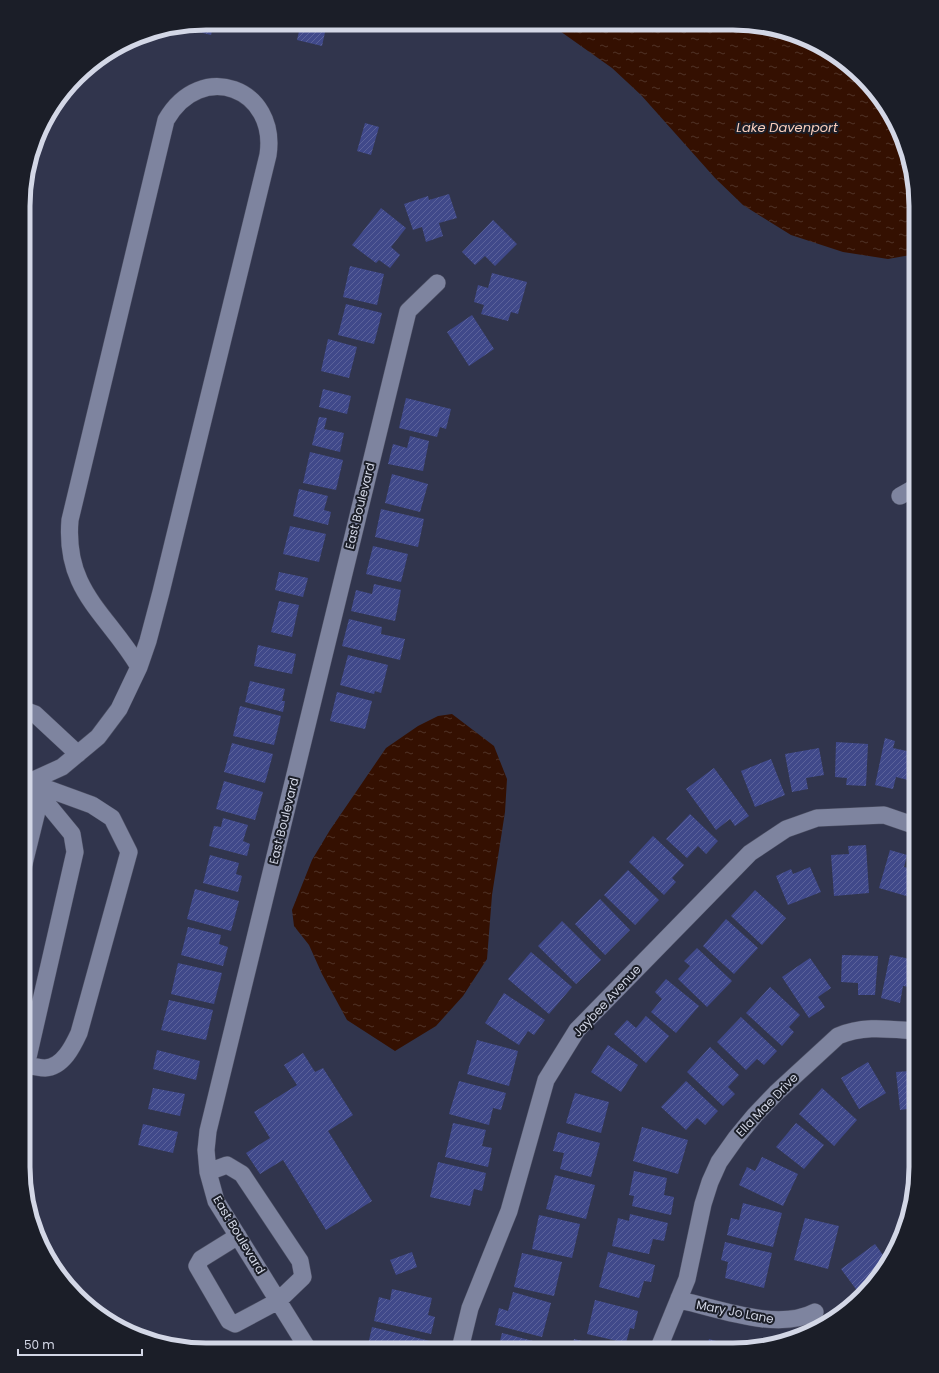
<svg xmlns="http://www.w3.org/2000/svg" width="939" height="1373" font-family="Poppins,sans-serif">
<style>
.water{fill:url(#water-ripples)}
.building{fill:url(#building-hatch)}
.lines{fill:none;stroke-linecap:round;stroke-linejoin:round}
.minor-casing{stroke:#4d5064;stroke-width:18}
.minor{stroke:#7e849f;stroke-width:17}
.labels{text-anchor:middle;stroke-width:4;stroke-linejoin:round;paint-order:stroke}
.street-label{font-size:12px;fill:#d3d7e6;stroke:#1b1e28}
.water-label{font-size:13px;font-style:italic;fill:#f9cebc;stroke:#1b1e28}
.rim{fill:none;stroke:#d3d7e6;stroke-width:5}
</style>
<defs>
<pattern id="water-ripples" width="26" height="14" patternUnits="userSpaceOnUse"><rect width="26" height="14" fill="#341001"/><path d="M2 4q2-2 4 0t4 0M15 11q2-2 4 0t4 0" fill="none" stroke="#503226"/></pattern>
<pattern id="building-hatch" width="6" height="6" patternUnits="userSpaceOnUse"><rect width="6" height="6" fill="#40498a"/><path d="M-1 1l2-2M0 6l6-6M5 7l2-2" fill="none" stroke="#5b629a"/></pattern>
</defs>
<rect width="100%" height="100%" fill="#31354d"/>
<path class="water" d="M 550,24 L 757,25 L 803,37 L 844,61 L 897,125 L 916,206 L 916,254 L 888,259 L 843,252 L 791,235 L 743,205 L 715,178 L 641,95 L 612,68 Z
M 452,714 L 494,746 L 507,779 L 505,812 L 492,895 L 487,959 L 463,996 L 436,1026 L 395,1051 L 347,1020 L 322,974 L 309,945 L 294,926 L 292,910 L 312,860 L 330,830 L 386,748 L 418,726 L 438,716 Z"/>
<path class="building" d="M 206,23 L 214,23 L 211,35 L 179,27 Z
M 301,23 L 327,23 L 322,46 L 297,40 Z
M 365,123 L 379,127 L 371,155 L 357,151 Z
M 449,194 L 457,218 L 439,223 L 443,236 L 426,242 L 422,227 L 413,230 L 404,204 L 428,196 L 429,200 Z
M 381,208 L 406,228 L 391,247 L 400,255 L 390,268 L 379,260 L 376,263 L 352,245 Z
M 493,220 L 517,244 L 495,266 L 485,256 L 475,265 L 462,252 Z
M 350,266 L 384,274 L 377,305 L 343,297 Z
M 492,273 L 527,282 L 518,314 L 511,312 L 508,321 L 481,314 L 484,305 L 474,302 L 478,285 L 488,288 Z
M 346,304 L 382,313 L 374,344 L 338,335 Z
M 472,315 L 494,349 L 469,366 L 447,332 Z
M 328,339 L 357,347 L 349,378 L 321,371 Z
M 323,389 L 351,396 L 347,414 L 319,407 Z
M 406,398 L 451,409 L 446,429 L 440,427 L 437,437 L 399,428 Z
M 319,417 L 327,418 L 324,429 L 344,433 L 340,452 L 312,445 Z
M 410,436 L 429,441 L 423,471 L 388,464 L 393,444 L 407,448 Z
M 310,452 L 343,460 L 336,490 L 303,483 Z
M 392,474 L 428,484 L 420,512 L 385,503 Z
M 299,489 L 328,496 L 324,510 L 331,512 L 328,525 L 293,516 Z
M 381,509 L 424,519 L 418,547 L 375,537 Z
M 290,526 L 326,534 L 319,562 L 283,554 Z
M 373,546 L 408,554 L 401,582 L 366,574 Z
M 279,572 L 308,578 L 303,597 L 275,590 Z
M 374,584 L 401,590 L 395,621 L 351,611 L 356,590 L 372,594 Z
M 279,601 L 299,605 L 292,637 L 271,632 Z
M 349,619 L 382,627 L 381,634 L 405,639 L 400,660 L 342,646 Z
M 258,645 L 296,654 L 292,674 L 254,666 Z
M 348,655 L 388,665 L 381,693 L 375,691 L 374,694 L 340,685 Z
M 250,681 L 285,689 L 282,701 L 285,701 L 283,712 L 245,702 Z
M 337,692 L 372,701 L 365,729 L 330,721 Z
M 240,706 L 281,716 L 274,745 L 233,736 Z
M 885,738 L 895,741 L 893,748 L 916,753 L 916,764 L 912,781 L 896,777 L 893,789 L 875,785 Z
M 836,742 L 868,744 L 866,786 L 846,785 L 847,778 L 835,777 Z
M 232,743 L 273,754 L 265,783 L 224,772 Z
M 819,748 L 824,775 L 806,778 L 808,789 L 792,792 L 785,754 Z
M 771,759 L 785,795 L 755,807 L 741,771 Z
M 714,768 L 749,816 L 735,826 L 730,819 L 716,830 L 686,789 Z
M 224,781 L 263,792 L 255,820 L 216,809 Z
M 690,814 L 718,841 L 706,854 L 698,846 L 687,858 L 666,839 Z
M 223,818 L 248,825 L 243,841 L 250,844 L 247,856 L 209,846 L 214,826 L 221,827 Z
M 653,836 L 684,865 L 672,878 L 676,882 L 664,895 L 629,862 Z
M 866,845 L 869,893 L 834,896 L 831,855 L 849,854 L 848,846 Z
M 890,850 L 907,855 L 904,867 L 916,870 L 916,888 L 913,898 L 879,888 Z
M 210,855 L 239,863 L 236,874 L 242,876 L 238,892 L 203,883 Z
M 810,867 L 821,892 L 788,905 L 776,876 L 791,869 L 793,874 Z
M 628,870 L 659,900 L 635,925 L 604,895 Z
M 195,889 L 239,901 L 231,931 L 187,919 Z
M 755,890 L 786,918 L 762,945 L 731,916 Z
M 600,899 L 630,930 L 605,955 L 575,924 Z
M 726,919 L 758,948 L 734,974 L 703,946 Z
M 562,921 L 601,960 L 576,984 L 538,946 Z
M 188,927 L 221,935 L 219,944 L 228,947 L 223,966 L 181,955 Z
M 697,948 L 732,981 L 707,1007 L 678,979 L 690,966 L 684,961 Z
M 531,952 L 572,987 L 549,1014 L 508,979 Z
M 842,955 L 878,956 L 875,995 L 858,995 L 858,983 L 841,982 Z
M 890,955 L 916,960 L 916,988 L 903,986 L 900,1003 L 881,998 Z
M 810,958 L 831,988 L 818,997 L 825,1007 L 809,1018 L 782,977 Z
M 178,963 L 222,973 L 214,1004 L 171,994 Z
M 666,979 L 699,1006 L 676,1033 L 651,1012 L 662,999 L 655,992 Z
M 770,987 L 800,1015 L 789,1027 L 794,1032 L 782,1046 L 746,1013 Z
M 504,993 L 545,1020 L 534,1035 L 528,1031 L 519,1045 L 485,1023 Z
M 169,1000 L 213,1010 L 206,1040 L 161,1030 Z
M 646,1016 L 669,1036 L 646,1063 L 614,1034 L 627,1020 L 636,1028 Z
M 741,1017 L 777,1051 L 764,1065 L 757,1059 L 746,1070 L 717,1042 Z
M 477,1040 L 518,1051 L 509,1086 L 467,1074 Z
M 608,1045 L 638,1065 L 621,1092 L 591,1072 Z
M 710,1047 L 739,1075 L 728,1087 L 735,1094 L 723,1106 L 687,1072 Z
M 157,1050 L 200,1061 L 196,1080 L 153,1069 Z
M 303,1053 L 315,1072 L 323,1068 L 353,1115 L 328,1131 L 372,1201 L 326,1230 L 283,1160 L 260,1174 L 246,1153 L 270,1138 L 254,1112 L 297,1085 L 284,1065 Z
M 868,1062 L 886,1093 L 859,1109 L 841,1078 Z
M 909,1064 L 916,1064 L 916,1108 L 900,1110 L 896,1072 L 910,1071 Z
M 459,1081 L 506,1093 L 501,1110 L 493,1108 L 489,1125 L 449,1114 Z
M 686,1081 L 718,1111 L 705,1125 L 697,1118 L 686,1130 L 661,1107 Z
M 153,1088 L 185,1094 L 180,1116 L 148,1109 Z
M 822,1088 L 857,1120 L 834,1146 L 799,1114 Z
M 575,1093 L 609,1102 L 601,1133 L 566,1123 Z
M 453,1123 L 486,1130 L 482,1146 L 492,1148 L 488,1167 L 445,1157 Z
M 796,1123 L 824,1145 L 804,1169 L 776,1147 Z
M 143,1124 L 178,1132 L 173,1153 L 138,1145 Z
M 642,1127 L 688,1140 L 678,1174 L 633,1161 Z
M 558,1132 L 600,1143 L 591,1177 L 560,1169 L 564,1153 L 553,1151 Z
M 762,1157 L 798,1174 L 783,1206 L 739,1185 L 747,1167 L 755,1171 Z
M 438,1162 L 486,1173 L 482,1191 L 474,1189 L 470,1206 L 430,1197 Z
M 634,1171 L 667,1178 L 664,1195 L 674,1197 L 671,1215 L 632,1206 L 634,1196 L 629,1195 Z
M 555,1175 L 595,1185 L 586,1219 L 546,1209 Z
M 743,1203 L 782,1213 L 773,1247 L 727,1235 L 731,1218 L 739,1220 Z
M 630,1214 L 668,1223 L 664,1241 L 653,1239 L 649,1254 L 612,1246 L 618,1218 L 629,1221 Z
M 539,1215 L 580,1224 L 572,1258 L 532,1249 Z
M 805,1218 L 839,1226 L 828,1269 L 794,1260 Z
M 725,1242 L 772,1253 L 764,1288 L 725,1278 L 728,1262 L 721,1260 Z
M 875,1244 L 888,1262 L 885,1269 L 861,1296 L 841,1269 Z
M 412,1252 L 417,1267 L 396,1275 L 390,1260 Z
M 608,1252 L 655,1265 L 651,1282 L 644,1281 L 639,1298 L 599,1287 Z
M 522,1253 L 562,1262 L 554,1296 L 514,1287 Z
M 392,1289 L 432,1298 L 428,1315 L 435,1317 L 431,1334 L 374,1321 L 379,1297 L 390,1300 Z
M 513,1292 L 551,1303 L 542,1337 L 495,1325 L 499,1308 L 508,1311 Z
M 595,1300 L 638,1311 L 634,1329 L 630,1328 L 626,1343 L 587,1334 Z
M 372,1327 L 430,1341 L 428,1349 L 367,1349 Z
M 502,1333 L 541,1343 L 539,1349 L 498,1349 Z
M 574,1339 L 615,1349 L 615,1350 L 572,1350 Z
M 709,1339 L 727,1344 L 726,1350 L 706,1350 Z"/>
<g class="lines">
<defs>
<path id="minor" d="M 900,496 L 916,487
M 24,710 L 35,714 L 78,754
M 29,782 L 62,767 L 98,737 L 119,709 L 139,667 C 107,613 64,591 70,520 L 166,120 C 201,59 278,88 268,155 L 161,592 L 148,641 L 139,667
M 23,868 L 37,811 L 31,788
M 23,1066 C 31,1065 38,1068 45,1068 C 63,1067 73,1046 79,1033 L 129,852 L 112,818 L 92,805 L 29,782 L 24,784
M 26,1066 L 75,852 L 72,834 L 30,783
M 208,1172 L 227,1165 L 242,1174 L 300,1261 L 303,1277 L 278,1301 L 235,1324 L 229,1321 L 197,1266 L 201,1259 L 238,1236
M 679,1298 L 684,1301 C 722,1310 779,1331 815,1312
M 308,1349 L 216,1201 L 208,1172 L 206,1150 L 208,1131 L 408,311 L 437,283
M 460,1349 L 470,1308 L 509,1211 L 546,1080 L 577,1030 L 750,853 L 786,829 L 817,818 L 884,815 L 916,826
M 658,1350 L 687,1279 L 703,1204 L 710,1182 L 719,1162 L 736,1138 L 755,1115 L 776,1093 L 838,1036 C 863,1025 889,1029 916,1031"/>
</defs>
<use href="#minor" class="minor-casing"/>
<use href="#minor" class="minor"/>
</g>
<g class="labels">
<g class="street-label">
<text transform="translate(360 506) rotate(-76)" y="4">East Boulevard</text>
<text transform="translate(284 821) rotate(-76)" y="4">East Boulevard</text>
<text transform="translate(607 1001) rotate(-47)" y="4">Jaybee Avenue</text>
<text transform="translate(767 1105) rotate(-46)" y="4">Ella Mae Drive</text>
<text transform="translate(239 1235) rotate(59)" y="4">East Boulevard</text>
<text transform="translate(735 1312) rotate(11)" y="4">Mary Jo Lane</text>
</g>
<g class="water-label">
<text x="787" y="132">Lake Davenport</text>
</g>
</g>
<path d="M0 0H939V1373H0ZM206 30H733A176 176 0 0 1 909 206V1167A176 176 0 0 1 733 1343H206A176 176 0 0 1 30 1167V206A176 176 0 0 1 206 30Z" fill="#1b1e28" fill-rule="evenodd"/>
<path class="rim" d="M206 30H733A176 176 0 0 1 909 206V1167A176 176 0 0 1 733 1343H206A176 176 0 0 1 30 1167V206A176 176 0 0 1 206 30Z"/>
<path d="M18 1349v6h124v-6" fill="none" stroke="#d3d7e6" stroke-width="2"/>
<text x="24" y="1349" font-size="12" fill="#d3d7e6" stroke="#1b1e28" stroke-width="3" paint-order="stroke">50 m</text>
</svg>
